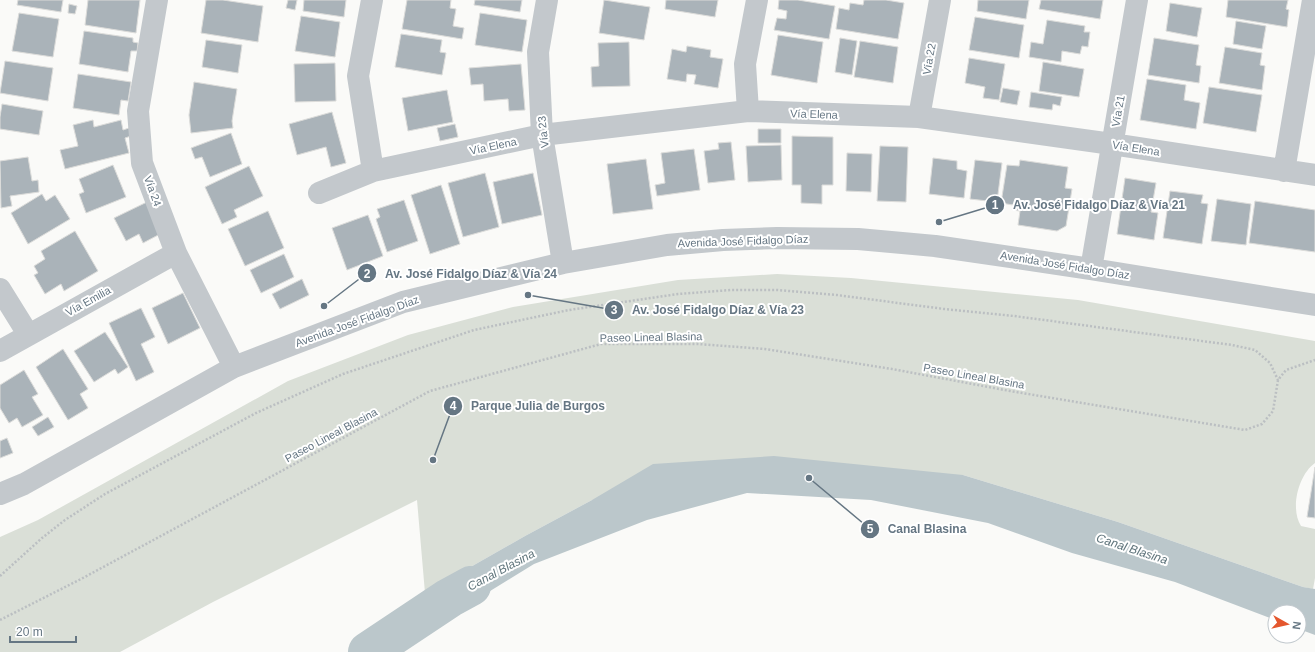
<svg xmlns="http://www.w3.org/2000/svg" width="1315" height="652" font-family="Helvetica,sans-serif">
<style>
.green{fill:#dadfd7}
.water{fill:#bbc7cb}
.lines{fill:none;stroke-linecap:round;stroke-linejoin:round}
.river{stroke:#bbc7cb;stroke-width:40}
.building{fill:#aab3b9;stroke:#dcdcda}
.path{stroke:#bbbfc2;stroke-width:2.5;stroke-dasharray:2 2;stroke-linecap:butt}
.minor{stroke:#c3c8cc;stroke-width:22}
.labels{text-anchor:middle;stroke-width:4;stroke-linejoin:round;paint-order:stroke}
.street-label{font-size:11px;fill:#657683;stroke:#fff}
.water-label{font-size:12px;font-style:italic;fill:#60757c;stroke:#fff}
.leader{fill:none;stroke:#657683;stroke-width:1.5}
.callout-dot{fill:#657683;stroke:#fff;stroke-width:1.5}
.mark-label{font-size:12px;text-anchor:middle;font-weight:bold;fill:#fff}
.callout-label{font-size:12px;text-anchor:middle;font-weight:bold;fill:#657683;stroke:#fff;stroke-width:4;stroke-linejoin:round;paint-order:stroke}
</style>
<rect width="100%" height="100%" fill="#fafaf8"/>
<path class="green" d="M 777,274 L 851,278 L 1078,300 L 1315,341 L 1315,463 C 1298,475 1290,509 1301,526 L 1315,529 L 1315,578 L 1313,589 L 1303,587 L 1118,522 L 963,475 L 592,500 L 525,536 L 425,593 L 417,500 L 213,602 L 120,652 L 0,652 L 0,537 L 38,520 L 288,381 L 408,335 L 513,307 L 678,280 Z"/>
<path class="water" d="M 774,456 L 963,475 L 1118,522 L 1303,587 L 1315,589 L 1315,635 L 1299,629 L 1299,612 L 1275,612 L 1275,620 L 1175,582 L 1072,553 L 988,523 L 871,500 L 747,493 L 647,520 L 534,564 L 422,633 L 425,593 L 525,536 L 592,500 L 653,464 Z"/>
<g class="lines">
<path class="river" d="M 368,652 L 449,598 L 471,586"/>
</g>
<path class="building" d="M 18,0 L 63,0 L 61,12 L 17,5 Z
M 88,0 L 140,0 L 136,33 L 85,25 Z
M 206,0 L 223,0 L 263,6 L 258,42 L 201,33 Z
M 288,0 L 297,0 L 295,10 L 286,8 Z
M 304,0 L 346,0 L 344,17 L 303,11 Z
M 407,0 L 451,0 L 450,8 L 456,9 L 453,26 L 464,28 L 462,39 L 402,29 Z
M 475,0 L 522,0 L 520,12 L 474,5 Z
M 604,0 L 650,7 L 644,40 L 599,33 Z
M 666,0 L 718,0 L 715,17 L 665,9 Z
M 779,0 L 798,0 L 835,6 L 829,39 L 774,30 L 777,18 L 786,19 L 787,11 L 778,9 Z
M 864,0 L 886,0 L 904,3 L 898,39 L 836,29 L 839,8 L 849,10 L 850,3 L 863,5 Z
M 978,0 L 1029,0 L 1026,19 L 977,11 Z
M 1041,0 L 1103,0 L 1100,19 L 1039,9 Z
M 1228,0 L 1288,0 L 1286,9 L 1289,10 L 1287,27 L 1226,17 Z
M 1170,3 L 1202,8 L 1197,37 L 1166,31 Z
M 69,4 L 77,6 L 75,14 L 68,13 Z
M 19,13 L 59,19 L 53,57 L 12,51 Z
M 480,13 L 527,20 L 522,52 L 475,45 Z
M 301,16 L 340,22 L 335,57 L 295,51 Z
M 975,17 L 1024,25 L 1019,58 L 969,50 Z
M 1047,20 L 1085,26 L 1084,32 L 1090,32 L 1088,47 L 1082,46 L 1080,54 L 1062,51 L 1061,62 L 1029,57 L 1031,42 L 1043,44 Z
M 1236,21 L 1266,26 L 1262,49 L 1233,44 Z
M 84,31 L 133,38 L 133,42 L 138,43 L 137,51 L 131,51 L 128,72 L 79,64 Z
M 401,34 L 442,40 L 440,52 L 446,53 L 442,75 L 395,67 Z
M 778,35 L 823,42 L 817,83 L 771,75 Z
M 840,38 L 857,41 L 852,75 L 835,72 Z
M 1154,38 L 1199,45 L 1196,65 L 1201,66 L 1199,83 L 1148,75 Z
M 206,40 L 242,45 L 238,73 L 202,67 Z
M 860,41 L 898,47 L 893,83 L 854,77 Z
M 629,42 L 630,86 L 592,87 L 591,67 L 599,66 L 598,43 Z
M 687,46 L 711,50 L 710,57 L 723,59 L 718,88 L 694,84 L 696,75 L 687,74 L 686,82 L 667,79 L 672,49 L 686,52 Z
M 1225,47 L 1262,53 L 1260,65 L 1265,66 L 1262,90 L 1219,83 Z
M 969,58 L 1005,64 L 999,100 L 983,98 L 985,87 L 965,83 Z
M 5,61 L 53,68 L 48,101 L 0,93 Z
M 1043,62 L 1084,69 L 1079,97 L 1039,91 Z
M 335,63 L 336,101 L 295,102 L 294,64 Z
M 521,64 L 525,110 L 509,111 L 508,99 L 484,101 L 483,84 L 471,85 L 469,68 Z
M 78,74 L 131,82 L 128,101 L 121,100 L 119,115 L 73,108 Z
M 1147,79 L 1186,85 L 1184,100 L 1200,103 L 1196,129 L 1140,120 Z
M 194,82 L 237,89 L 232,121 L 233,128 L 191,133 L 189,115 Z
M 1209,87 L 1262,95 L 1256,132 L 1203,123 Z
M 1003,88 L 1020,91 L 1017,105 L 1000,102 Z
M 447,90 L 453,122 L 408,131 L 402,98 Z
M 1031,92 L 1062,97 L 1060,106 L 1053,104 L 1052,110 L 1029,107 Z
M 2,104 L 43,111 L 39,135 L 0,129 L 0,117 Z
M 332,112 L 346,163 L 331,167 L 326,147 L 297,155 L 289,124 Z
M 93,120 L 94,127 L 121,120 L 123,130 L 129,128 L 131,136 L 125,138 L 129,153 L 65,169 L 60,150 L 78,146 L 73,125 Z
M 455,124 L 458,137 L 440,141 L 437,128 Z
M 758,129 L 781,129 L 781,143 L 758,143 Z
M 231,133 L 242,164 L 210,177 L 202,157 L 195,159 L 191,148 Z
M 792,136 L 833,137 L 833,185 L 822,185 L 822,204 L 801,203 L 801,185 L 792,185 Z
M 731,142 L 735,180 L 708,183 L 704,151 L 719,149 L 718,143 Z
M 781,145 L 782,180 L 748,182 L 746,146 Z
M 880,146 L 908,147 L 906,202 L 877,201 Z
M 694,149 L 700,190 L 657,196 L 655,185 L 665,183 L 661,153 Z
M 847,153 L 872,154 L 871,192 L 846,191 Z
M 28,157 L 32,181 L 38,180 L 39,192 L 10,196 L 12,206 L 1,208 L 0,161 Z
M 933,158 L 957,161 L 957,169 L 967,171 L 964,198 L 929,194 Z
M 646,159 L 653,209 L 613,214 L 607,164 Z
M 975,160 L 1002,163 L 997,202 L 970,199 Z
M 1020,160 L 1068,167 L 1065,188 L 1072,189 L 1066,226 L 1057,231 L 1018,225 L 1020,211 L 1012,210 L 1013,205 L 1001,203 L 1007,165 L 1019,166 Z
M 113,165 L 126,197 L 86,213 L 79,194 L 84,192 L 79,179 Z
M 249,166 L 263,196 L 234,210 L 237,217 L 222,224 L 205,187 Z
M 485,173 L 499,227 L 463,237 L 448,183 Z
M 533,173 L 542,215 L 502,224 L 493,182 Z
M 1125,178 L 1156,183 L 1151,212 L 1158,213 L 1154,240 L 1117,234 Z
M 441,185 L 460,244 L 430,254 L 411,195 Z
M 1170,191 L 1203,195 L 1201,203 L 1208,204 L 1202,244 L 1163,238 Z
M 42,194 L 46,201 L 55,195 L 70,219 L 28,244 L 11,213 Z
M 1217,199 L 1251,204 L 1246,245 L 1211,241 Z
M 404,200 L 418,241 L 387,252 L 376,219 L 380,217 L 377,209 Z
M 1255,201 L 1315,210 L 1315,252 L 1249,243 Z
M 147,202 L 162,233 L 143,243 L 139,234 L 126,241 L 114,218 Z
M 268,211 L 284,248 L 245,266 L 228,229 Z
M 368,215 L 383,256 L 347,270 L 332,228 Z
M 75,231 L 98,271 L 64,291 L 61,284 L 45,294 L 34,275 L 38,273 L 34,266 L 45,259 L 41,251 Z
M 284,254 L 294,277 L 261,293 L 250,270 Z
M 302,279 L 309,295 L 280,309 L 272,294 Z
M 183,293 L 200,328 L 168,344 L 152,308 Z
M 141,308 L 155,337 L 141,344 L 154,372 L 136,381 L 109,323 Z
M 105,332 L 128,367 L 118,374 L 115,369 L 94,382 L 74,351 Z
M 63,349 L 88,389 L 80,394 L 88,408 L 68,420 L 36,367 Z
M 24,370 L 38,394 L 32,397 L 43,415 L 22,427 L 17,418 L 9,423 L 0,408 L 0,385 Z
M 48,417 L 54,427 L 38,436 L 32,427 Z
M 7,438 L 13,453 L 0,458 L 0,441 Z
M 1315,467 L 1315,518 L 1307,517 Z"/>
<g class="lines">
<path class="path" d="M 0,576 L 42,538 L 65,520 L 105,494 L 256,413 L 343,374 L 474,330 L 569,310 L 678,294 L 731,290 L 777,290 L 837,295 L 944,309 L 1014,316 L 1232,345 L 1255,350 L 1270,363 L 1278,380
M 0,620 L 81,579 L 430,391 L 601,344 L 698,344 L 765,349 L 892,369 L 1010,391 L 1245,430 L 1262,424 L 1273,411 L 1278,380 L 1286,370 L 1315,360"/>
<path class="minor" d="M 157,0 L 138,111 L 142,163 L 176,253 L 234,367
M 372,0 L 358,76 L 373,171
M 547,0 L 538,52 L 542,135 L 563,263
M 748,111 L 745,64 L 757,0
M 919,117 L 940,0
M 1284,171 L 1313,0
M 319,193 L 373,171 L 542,135 L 748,111 L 919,117 L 1112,144 L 1315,175
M 1091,269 L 1137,0
M 0,289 L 28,334
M 0,351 L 176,253
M 0,494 L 24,484 L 234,367 L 403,302 L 563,263 L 667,245 L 723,240 L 777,238 L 858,239 L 935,246 L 1091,269 L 1315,305"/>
</g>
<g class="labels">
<g class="street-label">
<text transform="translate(929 59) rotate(-80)" y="4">Vía 22</text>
<text transform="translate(1118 111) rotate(-80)" y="4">Vía 21</text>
<text transform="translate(814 114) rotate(2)" y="4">Vía Elena</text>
<text transform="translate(543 132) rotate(-96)" y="4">Vía 23</text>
<text transform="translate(493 146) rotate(-12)" y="4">Vía Elena</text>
<text transform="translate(1136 148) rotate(9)" y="4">Vía Elena</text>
<text transform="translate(153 191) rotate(70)" y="4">Vía 24</text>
<text transform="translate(743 241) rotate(-2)" y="4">Avenida José Fidalgo Díaz</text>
<text transform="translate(1065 265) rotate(9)" y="4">Avenida José Fidalgo Díaz</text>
<text transform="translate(88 301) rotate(-29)" y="4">Vía Emilia</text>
<text transform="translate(357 321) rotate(-20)" y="4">Avenida José Fidalgo Díaz</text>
<text transform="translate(651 337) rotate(-1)" y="4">Paseo Lineal Blasina</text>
<text transform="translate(974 376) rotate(10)" y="4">Paseo Lineal Blasina</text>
<text transform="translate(331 435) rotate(-28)" y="4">Paseo Lineal Blasina</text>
</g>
<g class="water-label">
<text transform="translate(1132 549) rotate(18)" y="4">Canal Blasina</text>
<text transform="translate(501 570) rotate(-28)" y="4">Canal Blasina</text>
</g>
</g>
<path class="leader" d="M939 222L995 205M324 306L367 273M528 295L614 310M433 460L453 406M809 478L870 529"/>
<g class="callout-dot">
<circle cx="939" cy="222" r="4"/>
<circle cx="324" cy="306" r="4"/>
<circle cx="528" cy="295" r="4"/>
<circle cx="433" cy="460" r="4"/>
<circle cx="809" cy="478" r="4"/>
<circle cx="995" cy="205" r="10"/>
<circle cx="367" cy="273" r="10"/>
<circle cx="614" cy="310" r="10"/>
<circle cx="453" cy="406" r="10"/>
<circle cx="870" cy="529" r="10"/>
</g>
<g class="mark-label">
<text x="995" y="209">1</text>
<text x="367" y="278">2</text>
<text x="614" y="314">3</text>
<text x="453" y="410">4</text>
<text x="870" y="533">5</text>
</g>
<g class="callout-label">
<text x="1099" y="209">Av. José Fidalgo Díaz &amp; Vía 21</text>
<text x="471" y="278">Av. José Fidalgo Díaz &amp; Vía 24</text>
<text x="718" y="314">Av. José Fidalgo Díaz &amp; Vía 23</text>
<text x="538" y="410">Parque Julia de Burgos</text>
<text x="927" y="533">Canal Blasina</text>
</g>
<g transform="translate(1287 624) rotate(98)"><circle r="19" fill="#ffffff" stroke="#c1c8cd"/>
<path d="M0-3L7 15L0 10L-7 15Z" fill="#e4572e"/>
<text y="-6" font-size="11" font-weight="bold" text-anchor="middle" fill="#657683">N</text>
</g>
<path d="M10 636v6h66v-6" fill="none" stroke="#657683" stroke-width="2"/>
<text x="16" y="636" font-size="12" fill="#657683" stroke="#ffffff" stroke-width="3" paint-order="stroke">20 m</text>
</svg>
